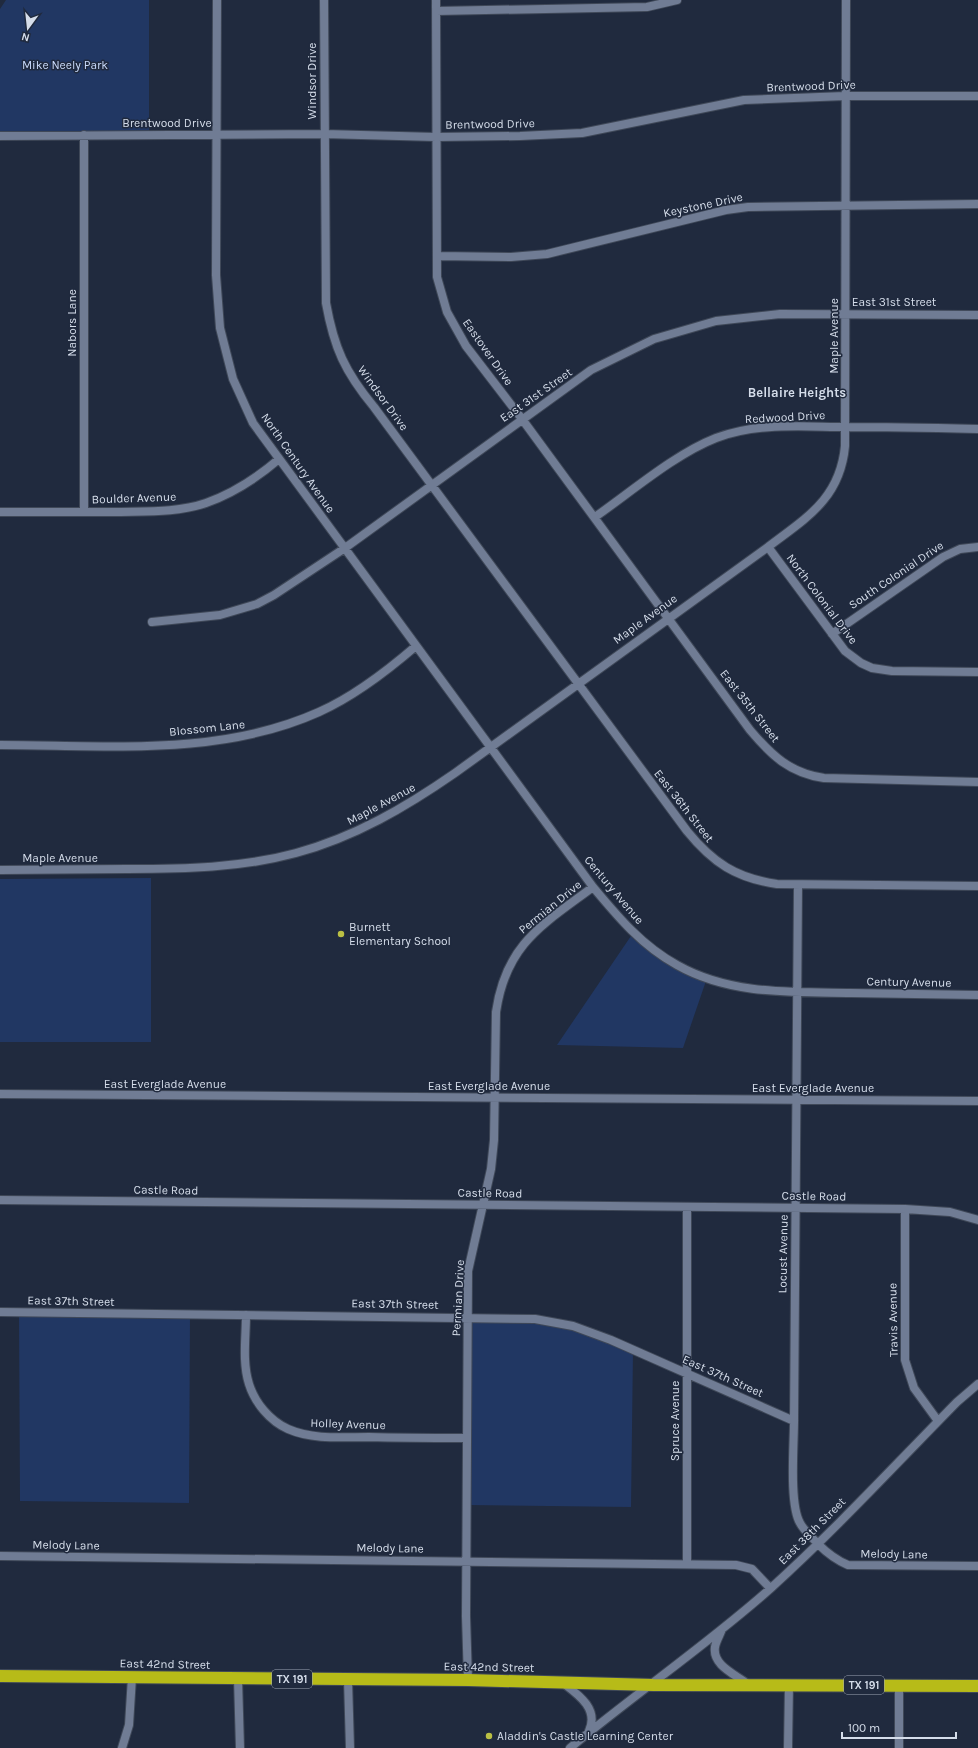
<svg xmlns="http://www.w3.org/2000/svg" width="978" height="1748" font-family="Karla,sans-serif">
<style>
.green{fill:#213763}
.lines{fill:none;stroke-linecap:round;stroke-linejoin:round}
.minor-casing{stroke:#3f4858;stroke-width:10}
.highway-casing{stroke:#3f4858;stroke-width:14}
.minor{stroke:#707c94;stroke-width:8}
.highway{stroke:#b7bb18;stroke-width:12}
.poi-dot{fill:#bbc044;stroke:#202a3e;stroke-width:1.5}
.labels{text-anchor:middle;stroke-width:3;stroke-linejoin:round;paint-order:stroke}
.shield{fill:#202a3e;stroke:#9fa7b6;stroke-width:1}
.shield-label{font-size:11px;font-weight:bold;fill:#d5ddea}
.park-label{font-size:12px;fill:#cadbfb;stroke:#202a3e}
.street-label{font-size:12px;fill:#d5ddea;stroke:#202a3e}
.poi-label{font-size:12px;fill:#d5ddea;stroke:#202a3e;text-anchor:start}
.neighbourhood-label{font-size:13px;font-weight:bold;fill:#d5ddea;stroke:#202a3e}
</style>
<rect width="100%" height="100%" fill="#202a3e"/>
<path class="green" d="M 6,0 L 149,0 L 149,135 L 0,131 L 0,9 Z
M 151,878 L 151,1042 L 0,1042 L 0,879 Z
M 633,933 L 649,946 L 707,978 L 683,1048 L 557,1045 Z
M 19,1312 L 190,1314 L 189,1503 L 20,1501 Z
M 468,1317 L 573,1326 L 633,1350 L 631,1507 L 467,1505 Z"/>
<g class="lines">
<defs>
<path id="minor" d="M 217,0 L 216,275 L 220,328 L 233,379 L 253,423 L 593,887 C 618,917 642,946 677,965 C 730,995 792,992 851,993 C 893,994 936,994 978,995
M 324,0 L 326,303 C 334,348 345,372 374,407 L 687,831 C 713,863 736,878 777,884 L 978,886
M 436,0 L 437,277 L 447,312 L 466,346 L 522,419 L 750,730 C 772,756 790,773 824,778 L 978,782
M 436,11 L 647,7 L 677,0
M 0,136 L 324,134 L 436,137 L 520,136 L 582,133 L 744,100 L 845,96 L 978,96
M 437,256 L 511,257 L 547,254 L 726,210 L 748,207 L 978,204
M 0,512 C 38,512 75,512 113,512 C 144,511 177,513 206,503 C 234,493 258,477 279,459
M 84,512 L 84,135
M 595,517 C 631,492 675,454 716,438 C 758,422 804,427 848,427 C 891,427 935,428 978,429
M 768,547 L 845,651 L 861,663 L 872,668 L 892,671 L 978,672
M 152,622 L 220,615 L 257,604 L 274,595 L 345,548 L 591,370 L 654,339 L 716,321 L 780,314 L 978,315
M 832,634 L 943,557 L 960,549 L 978,547
M 0,745 C 107,745 219,757 319,712 C 355,696 387,671 416,646
M 0,870 C 42,870 85,869 127,869 C 184,869 241,868 296,853 C 355,837 406,807 455,773 L 768,547 C 806,518 840,499 845,446 L 846,0
M 798,885 L 794,1421 C 794,1445 789,1504 800,1523 C 804,1531 812,1537 818,1544 C 827,1553 836,1560 848,1565 L 978,1566
M 0,1094 L 978,1101
M 0,1200 L 905,1209 L 950,1212 L 978,1220
M 905,1209 L 905,1360 L 914,1388 L 938,1421
M 0,1312 L 535,1319 L 573,1326 L 611,1340 L 794,1421
M 246,1315 C 246,1337 242,1362 249,1384 C 255,1403 270,1421 288,1429 C 313,1440 343,1437 369,1437 C 402,1438 435,1438 467,1438
M 0,1556 L 736,1565 L 752,1569 L 770,1588
M 687,1563 L 687,1207
M 722,1629 C 720,1635 716,1641 715,1647 C 712,1666 737,1675 749,1685
M 238,1679 L 240,1748
M 348,1680 L 350,1748
M 468,1680 L 466,1616 L 468,1271 L 491,1169 L 494,1140 L 496,1012 C 506,944 542,925 593,887
M 563,1683 C 579,1695 599,1709 589,1731
M 122,1748 L 129,1725 L 132,1677
M 570,1748 C 636,1693 707,1645 771,1588 C 836,1529 896,1464 957,1402 L 978,1384
M 788,1748 L 789,1684
M 899,1748 L 899,1685"/>
<path id="highway" d="M 0,1676 L 468,1680 L 653,1685 L 978,1686"/>
</defs>
<use href="#minor" class="minor-casing"/>
<use href="#highway" class="highway-casing"/>
<use href="#minor" class="minor"/>
<use href="#highway" class="highway"/>
</g>
<g class="poi-dot">
<circle cx="341" cy="934" r="4"/>
<circle cx="489" cy="1736" r="4"/>
</g>
<g class="labels">
<g class="shield">
<rect x="272" y="1670" width="40" height="18" rx="3"/>
<rect x="844" y="1676" width="40" height="18" rx="3"/>
</g>
<g class="shield-label">
<text x="292" y="1683">TX 191</text>
<text x="864" y="1689">TX 191</text>
</g>
<g class="park-label">
<text x="65" y="69">Mike Neely Park</text>
</g>
<g class="street-label">
<text transform="translate(312 81) rotate(-90)" y="4">Windsor Drive</text>
<text transform="translate(811 86) rotate(-2)" y="4">Brentwood Drive</text>
<text x="167" y="127">Brentwood Drive</text>
<text transform="translate(490 124) rotate(-1)" y="4">Brentwood Drive</text>
<text transform="translate(703 205) rotate(-12)" y="4">Keystone Drive</text>
<text x="894" y="306">East 31st Street</text>
<text transform="translate(72 323) rotate(-90)" y="4">Nabors Lane</text>
<text transform="translate(834 336) rotate(-90)" y="4">Maple Avenue</text>
<text transform="translate(488 352) rotate(55)" y="4">Eastover Drive</text>
<text transform="translate(536 395) rotate(-35)" y="4">East 31st Street</text>
<text transform="translate(383 398) rotate(54)" y="4">Windsor Drive</text>
<text transform="translate(785 417) rotate(-3)" y="4">Redwood Drive</text>
<text transform="translate(298 463) rotate(55)" y="4">North Century Avenue</text>
<text transform="translate(134 498) rotate(-2)" y="4">Boulder Avenue</text>
<text transform="translate(896 575) rotate(-34)" y="4">South Colonial Drive</text>
<text transform="translate(822 599) rotate(53)" y="4">North Colonial Drive</text>
<text transform="translate(645 619) rotate(-36)" y="4">Maple Avenue</text>
<text transform="translate(750 706) rotate(52)" y="4">East 35th Street</text>
<text transform="translate(207 728) rotate(-6)" y="4">Blossom Lane</text>
<text transform="translate(381 804) rotate(-28)" y="4">Maple Avenue</text>
<text transform="translate(684 806) rotate(52)" y="4">East 36th Street</text>
<text x="60" y="862">Maple Avenue</text>
<text transform="translate(614 890) rotate(50)" y="4">Century Avenue</text>
<text transform="translate(550 907) rotate(-39)" y="4">Permian Drive</text>
<text transform="translate(909 982) rotate(1)" y="4">Century Avenue</text>
<text x="165" y="1088">East Everglade Avenue</text>
<text x="489" y="1090">East Everglade Avenue</text>
<text x="813" y="1092">East Everglade Avenue</text>
<text transform="translate(166 1190) rotate(1)" y="4">Castle Road</text>
<text transform="translate(490 1193) rotate(1)" y="4">Castle Road</text>
<text transform="translate(814 1196) rotate(1)" y="4">Castle Road</text>
<text transform="translate(783 1254) rotate(-89)" y="4">Locust Avenue</text>
<text transform="translate(458 1298) rotate(-87)" y="4">Permian Drive</text>
<text transform="translate(71 1301) rotate(1)" y="4">East 37th Street</text>
<text transform="translate(395 1304) rotate(1)" y="4">East 37th Street</text>
<text transform="translate(893 1320) rotate(-91)" y="4">Travis Avenue</text>
<text transform="translate(723 1376) rotate(24)" y="4">East 37th Street</text>
<text transform="translate(675 1421) rotate(-90)" y="4">Spruce Avenue</text>
<text transform="translate(348 1424) rotate(2)" y="4">Holley Avenue</text>
<text transform="translate(812 1531) rotate(-45)" y="4">East 38th Street</text>
<text transform="translate(66 1545) rotate(1)" y="4">Melody Lane</text>
<text transform="translate(390 1548) rotate(1)" y="4">Melody Lane</text>
<text transform="translate(894 1554) rotate(1)" y="4">Melody Lane</text>
<text transform="translate(165 1664) rotate(1)" y="4">East 42nd Street</text>
<text transform="translate(489 1667) rotate(1)" y="4">East 42nd Street</text>
</g>
<g class="poi-label">
<text x="349" y="931">Burnett<tspan x="349" dy="14">Elementary School</tspan></text>
<text x="497" y="1740">Aladdin's Castle Learning Center</text>
</g>
<g class="neighbourhood-label">
<text x="797" y="397">Bellaire Heights</text>
</g>
</g>
<g transform="translate(28 28) rotate(195)" stroke="#202a3e" stroke-width="3" paint-order="stroke">
<path d="M0-3L7 15L0 10L-7 15Z" fill="#d5ddea"/>
<text y="-6" font-size="11" font-weight="bold" text-anchor="middle" fill="#d5ddea">N</text>
</g>
<path d="M842 1732v6h114v-6" fill="none" stroke="#d5ddea" stroke-width="2"/>
<text x="848" y="1732" font-size="12" fill="#d5ddea" stroke="#202a3e" stroke-width="3" paint-order="stroke">100 m</text>
</svg>
